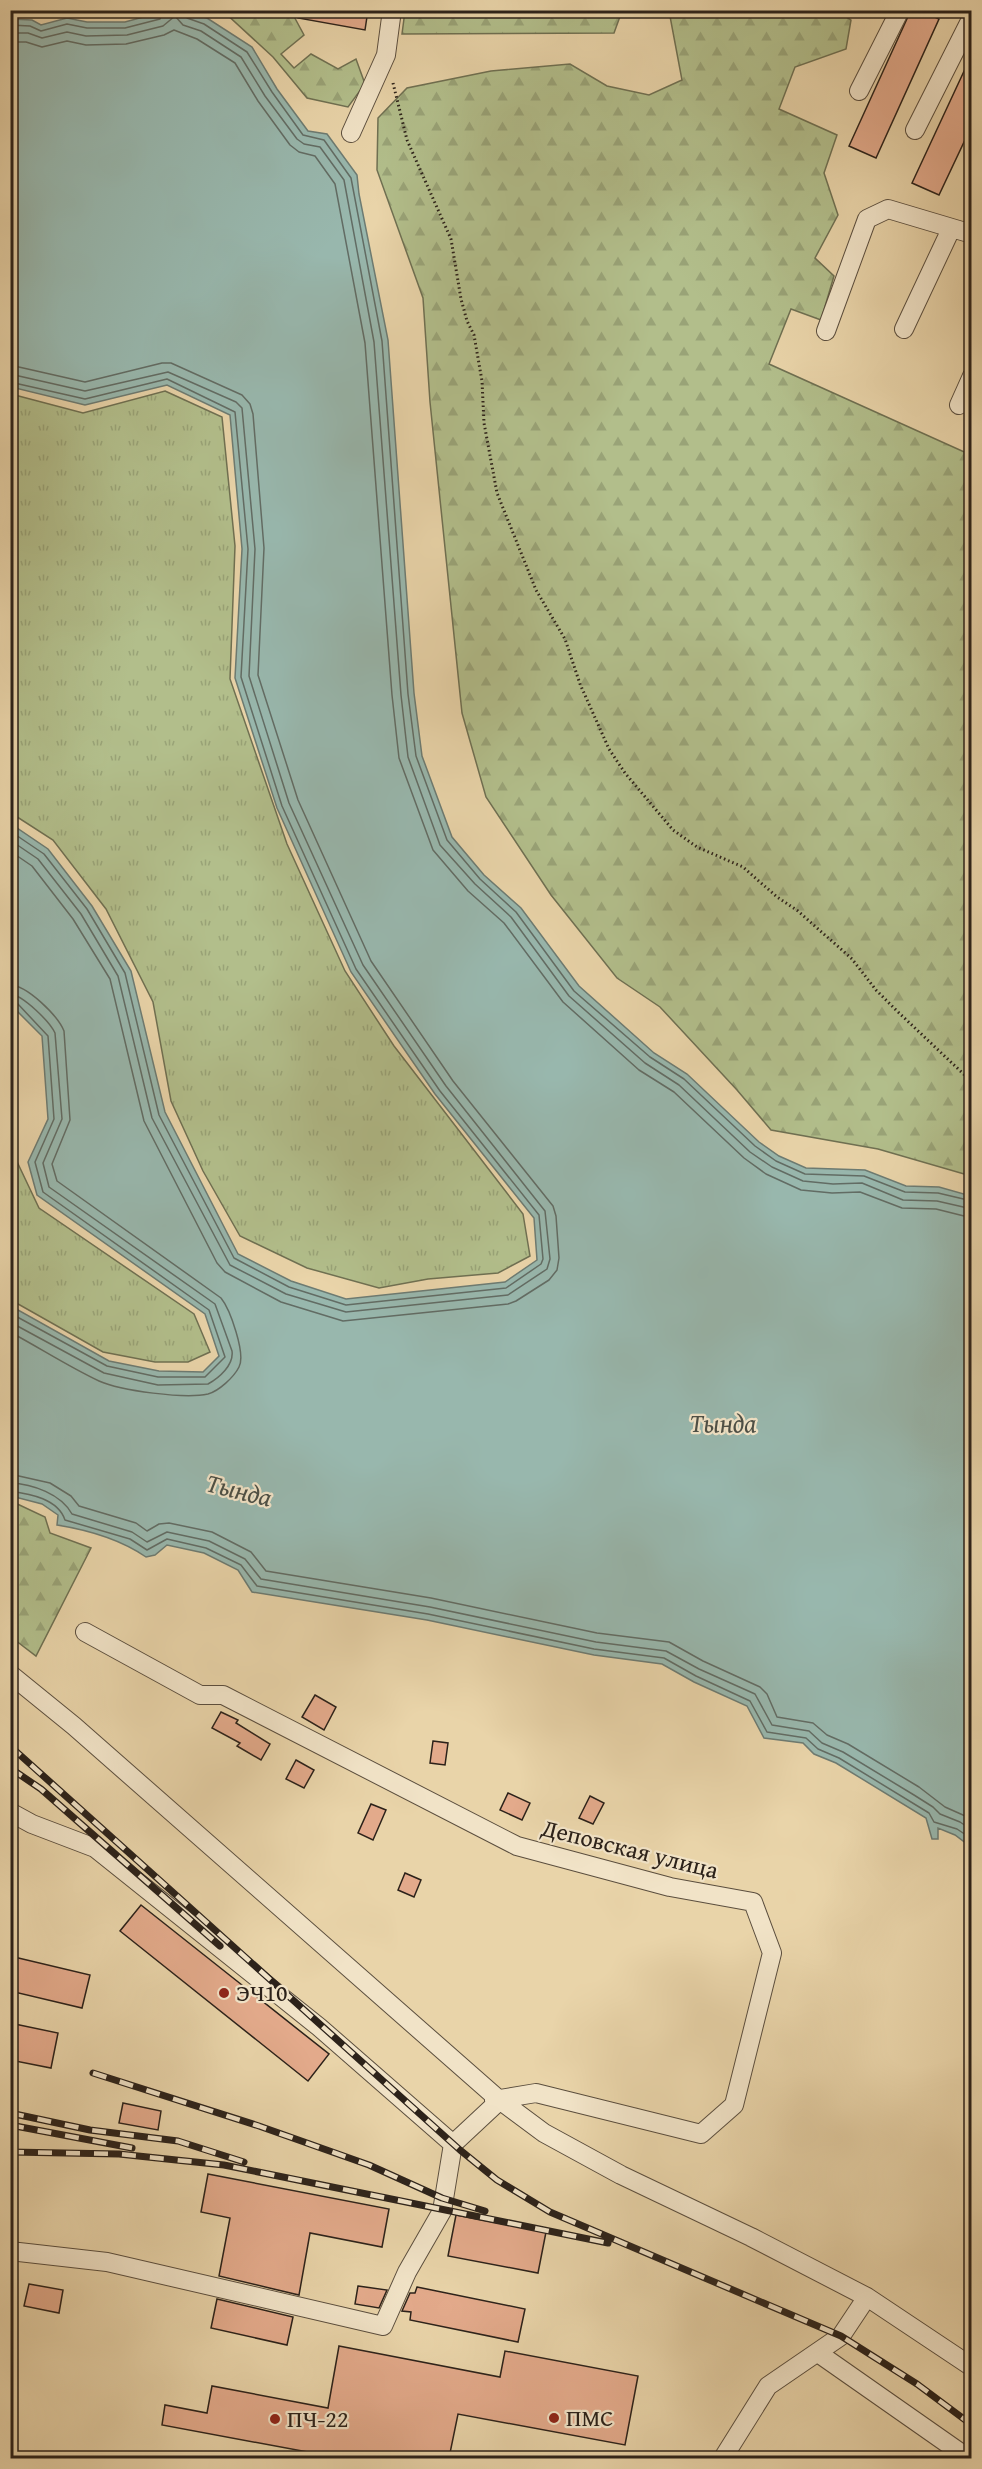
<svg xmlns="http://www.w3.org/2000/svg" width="982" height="2469" font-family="'Gentium Book Plus',serif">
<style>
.grass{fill:url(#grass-tufts);stroke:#6f7052;stroke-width:1.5}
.forest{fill:url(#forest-firs);stroke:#6f7052;stroke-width:1.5}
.water{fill:#98b7ad;stroke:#6d7b72;stroke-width:1.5}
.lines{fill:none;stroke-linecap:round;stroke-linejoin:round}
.shore{stroke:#626c64;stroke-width:1.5}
.building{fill:#e3aa8b;stroke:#2c221a;stroke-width:1.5}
.minor-casing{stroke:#5b4e3e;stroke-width:20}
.path{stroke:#2c221a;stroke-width:3;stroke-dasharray:1.5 3;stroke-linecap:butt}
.minor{stroke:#f1e3c7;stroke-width:18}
.rail-casing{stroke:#2c221a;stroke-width:7}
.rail{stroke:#f1e3c7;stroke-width:4.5;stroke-dasharray:14;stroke-linecap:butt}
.poi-dot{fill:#8f2418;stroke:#f1e3c7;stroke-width:2}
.labels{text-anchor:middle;stroke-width:4.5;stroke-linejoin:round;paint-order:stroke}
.street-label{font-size:24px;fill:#2c221a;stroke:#f1e3c7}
.poi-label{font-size:24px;fill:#2c221a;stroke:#f1e3c7;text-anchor:start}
.water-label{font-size:26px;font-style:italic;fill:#4c4f46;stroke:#f1e3c7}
</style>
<defs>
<pattern id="grass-tufts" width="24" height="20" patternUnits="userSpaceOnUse" patternTransform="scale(1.5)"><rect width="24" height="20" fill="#b2be8b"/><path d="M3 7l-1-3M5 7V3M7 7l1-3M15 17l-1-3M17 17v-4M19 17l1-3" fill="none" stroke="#99a377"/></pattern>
<pattern id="forest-firs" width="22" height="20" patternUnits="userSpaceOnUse" patternTransform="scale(1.5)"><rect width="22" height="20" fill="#b2be8b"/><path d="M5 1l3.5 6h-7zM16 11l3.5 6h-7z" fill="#99a377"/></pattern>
</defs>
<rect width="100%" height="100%" fill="#e9d4a9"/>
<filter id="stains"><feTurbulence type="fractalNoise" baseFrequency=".00333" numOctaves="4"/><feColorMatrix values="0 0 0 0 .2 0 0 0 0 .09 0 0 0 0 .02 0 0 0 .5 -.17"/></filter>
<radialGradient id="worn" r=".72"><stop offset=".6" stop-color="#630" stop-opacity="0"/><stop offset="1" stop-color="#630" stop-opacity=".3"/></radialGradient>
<path class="grass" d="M 165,391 L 222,417 L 235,546 L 230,679 L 287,844 L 345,971 L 394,1046 L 523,1214 L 530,1256 L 498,1273 L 428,1279 L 379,1288 L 307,1268 L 240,1236 L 203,1171 L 171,1101 L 153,1002 L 106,909 L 53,840 L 11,813 L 11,394 L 83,413 Z
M 11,1149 L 39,1208 L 194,1314 L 210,1352 L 188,1362 L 155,1362 L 103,1352 L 11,1300 Z"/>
<path class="forest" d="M 223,11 L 291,11 L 304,35 L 281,54 L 294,68 L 311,54 L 338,69 L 356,59 L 365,84 L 348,107 L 307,98 L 273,57 Z
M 405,11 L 405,10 L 622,11 L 614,33 L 402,34 Z
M 669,11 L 837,11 L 851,20 L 846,49 L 795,67 L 779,109 L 837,135 L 824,173 L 838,215 L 815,258 L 834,276 L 821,320 L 791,309 L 769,364 L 971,455 L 971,1176 L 878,1149 L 771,1130 L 737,1090 L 660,1007 L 617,978 L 551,895 L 486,797 L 462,713 L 430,402 L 423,298 L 377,170 L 378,118 L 407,88 L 491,71 L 570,64 L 607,86 L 649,95 L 682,80 Z
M 11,1501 L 45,1517 L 50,1533 L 91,1548 L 36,1656 L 11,1637 Z"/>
<path class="water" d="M 169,10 L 180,11 L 207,18 L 252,47 L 277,89 L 308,131 L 327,134 L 357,175 L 359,194 L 388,340 L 414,693 L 422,756 L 452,837 L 484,875 L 521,908 L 579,986 L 654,1053 L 687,1074 L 759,1142 L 779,1156 L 806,1168 L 865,1170 L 906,1186 L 939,1187 L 971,1196 L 971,1847 L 955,1835 L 938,1828 L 938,1839 L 932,1839 L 926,1818 L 836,1763 L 814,1754 L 803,1743 L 764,1738 L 747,1706 L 694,1682 L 662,1664 L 594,1655 L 427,1620 L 252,1592 L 238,1570 L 204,1553 L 167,1545 L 155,1555 L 146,1557 C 120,1539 88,1530 57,1525 L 58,1515 L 42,1504 L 11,1496 L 11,1306 L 109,1361 L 159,1371 L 203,1372 L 219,1356 L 205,1314 L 37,1195 L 28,1162 L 48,1119 L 42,1036 L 11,1005 L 11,824 L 48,849 L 92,906 L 131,971 L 165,1112 L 238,1254 L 291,1281 L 346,1299 L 505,1282 L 537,1260 L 534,1218 L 435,1094 L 351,972 L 277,808 L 235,678 L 242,549 L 230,415 L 167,385 L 85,405 L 11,387 L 11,19 L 32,20 L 41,25 L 67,18 L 87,22 L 125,22 Z"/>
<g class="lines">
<path class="shore" d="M 183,10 L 187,18 L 204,24 L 247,52 L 272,92 L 303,135 L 324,140 L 351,178 L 382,341 L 408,694 L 416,756 L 447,840 L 480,879 L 516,912 L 574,991 L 650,1057 L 684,1079 L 755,1146 L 776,1161 L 805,1174 L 864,1176 L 905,1192 L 938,1193 L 972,1201
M 10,25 L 30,26 L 41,31 L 67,24 L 87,28 L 125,28 L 160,19 L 164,10
M 10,33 L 28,33 L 42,38 L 67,32 L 86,36 L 127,35 L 163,26 L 175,16 L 183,25 L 201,31 L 241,57 L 265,96 L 297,139 L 304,144 L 320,147 L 344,180 L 374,342 L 401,695 L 408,757 L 440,845 L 475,884 L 511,917 L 569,996 L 645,1063 L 679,1085 L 750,1152 L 772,1167 L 803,1181 L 833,1184 L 862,1183 L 903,1200 L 937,1201 L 972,1209
M 10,42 L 26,42 L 42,47 L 67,41 L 86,45 L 126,44 L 164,35 L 174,30 L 197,39 L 235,63 L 258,101 L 290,145 L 299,152 L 315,156 L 335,184 L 365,343 L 392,695 L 399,758 L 433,850 L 468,891 L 504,923 L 563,1002 L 639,1070 L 674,1092 L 744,1158 L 766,1174 L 801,1190 L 832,1193 L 860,1192 L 902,1208 L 936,1209 L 972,1218
M 10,365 L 85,382 L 162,363 L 171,363 L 242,395 L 250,404 L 253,414 L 264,548 L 258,675 L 298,800 L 371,961 L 453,1081 L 553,1206 L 556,1216 L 559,1258 L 557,1270 L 549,1280 L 516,1301 L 508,1304 L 343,1321 L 281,1302 L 225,1272 L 217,1263 L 144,1121 L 110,979 L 73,919 L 32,866 L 10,851
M 10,374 L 85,391 L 168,372 L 236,402 L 242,408 L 255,549 L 249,676 L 289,803 L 363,965 L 446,1086 L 545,1211 L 550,1259 L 547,1269 L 508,1295 L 346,1312 L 286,1294 L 230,1265 L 152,1118 L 118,976 L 81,914 L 38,859 L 10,840
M 10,382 L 85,399 L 167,379 L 235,412 L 248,549 L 241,677 L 282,806 L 356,969 L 440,1091 L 539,1215 L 543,1259 L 541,1264 L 506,1288 L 346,1305 L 289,1287 L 234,1258 L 159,1115 L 125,973 L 87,909 L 44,854 L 10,831
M 10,985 C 27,985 58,1016 64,1031 L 70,1120 L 52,1164 L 57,1181 L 221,1298 C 230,1309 246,1354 239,1367 C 234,1377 219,1391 208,1394 C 185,1399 121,1391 99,1381 C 69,1367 40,1348 10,1332
M 10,994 C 23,995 50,1022 55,1033 L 62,1119 L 43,1163 L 49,1187 L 215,1304 L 232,1351 C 234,1365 219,1378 208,1384 L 158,1385 L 104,1373 L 10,1322
M 10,1001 L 17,1003 L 48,1036 L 54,1119 L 35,1162 L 43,1192 L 209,1310 L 225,1357 L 205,1377 L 158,1377 L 107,1366 L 10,1313
M 10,1474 L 50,1483 L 71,1496 L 79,1506 L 136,1523 L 147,1531 L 159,1524 L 169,1523 L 212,1532 L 251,1552 L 266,1571 L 431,1598 L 597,1633 L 669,1642 L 703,1661 L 760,1687 L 767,1694 L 777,1717 L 813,1723 L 827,1735 L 848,1744 L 919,1787 L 945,1807 L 972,1819
M 10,1483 C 33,1484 61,1494 72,1514 L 132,1532 L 147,1542 L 167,1532 L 209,1541 L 245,1559 L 261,1579 L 430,1607 L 596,1642 L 666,1651 L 699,1669 L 755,1694 L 772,1725 L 809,1731 L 822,1743 L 843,1752 L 914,1795 L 933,1807 L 940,1814 L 960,1822 L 972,1830
M 10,1491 C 31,1494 58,1499 65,1520 L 130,1539 L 147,1550 L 167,1539 L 206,1548 L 241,1565 L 257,1586 L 428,1614 L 594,1649 L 664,1658 L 696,1676 L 750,1701 L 767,1732 L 806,1738 L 818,1749 L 839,1758 L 929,1813 L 934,1822 L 957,1829 L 972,1839"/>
</g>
<path class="building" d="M 299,10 L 368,10 L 365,30 L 298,18 Z
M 911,10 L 920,10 L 939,19 L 876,158 L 849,146 Z
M 972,54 L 972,125 L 939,195 L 912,183 Z
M 315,1695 L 336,1707 L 324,1730 L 302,1717 Z
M 221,1712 L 238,1720 L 236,1723 L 270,1744 L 261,1760 L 237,1746 L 240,1743 L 212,1728 Z
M 433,1741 L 448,1743 L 445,1765 L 430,1763 Z
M 296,1760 L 314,1770 L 304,1788 L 286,1779 Z
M 508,1793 L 530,1803 L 522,1820 L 500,1810 Z
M 590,1796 L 604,1803 L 593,1824 L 579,1818 Z
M 371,1804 L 386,1810 L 373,1840 L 358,1833 Z
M 405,1873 L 421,1880 L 414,1897 L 398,1890 Z
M 141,1905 L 329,2054 L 308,2081 L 120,1931 Z
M 10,1956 L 90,1975 L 82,2008 L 10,1991 Z
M 10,2023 L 58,2033 L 51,2068 L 10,2060 Z
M 123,2103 L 161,2111 L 158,2130 L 119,2123 Z
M 208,2174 L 389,2209 L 382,2247 L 310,2233 L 299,2295 L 219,2276 L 230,2218 L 201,2212 Z
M 456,2215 L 546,2232 L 538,2273 L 448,2256 Z
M 29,2284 L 63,2290 L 59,2313 L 24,2306 Z
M 358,2286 L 387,2290 L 379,2308 L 355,2304 Z
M 417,2287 L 525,2309 L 518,2342 L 410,2320 L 411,2312 L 402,2311 L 410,2293 L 415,2293 Z
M 217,2299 L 293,2317 L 287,2345 L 211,2328 Z
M 339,2346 L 500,2377 L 505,2351 L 638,2376 L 625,2445 L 458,2414 L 449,2458 L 340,2458 L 162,2425 L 165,2405 L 207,2413 L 212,2386 L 328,2408 Z"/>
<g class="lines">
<defs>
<path id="minor" d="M 859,91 L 900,10
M 915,130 L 972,17
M 351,133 L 386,55 L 392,10
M 904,329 L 951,229
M 826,331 L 867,219 L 888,209 L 972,234
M 959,405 L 972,376
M 10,1674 L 74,1726 L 497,2098 L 544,2133 L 621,2175 L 751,2237 L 867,2297 L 972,2367
M 10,1812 L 32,1824 L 95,1848 L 319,2027 L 453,2144
M 10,2251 L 107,2262 L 383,2326 L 407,2272 L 442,2211 L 453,2144 L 498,2102 L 494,2100 L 536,2093 L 701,2134 L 734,2105 L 772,1953 L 753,1902 L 670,1887 L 517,1846 L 223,1695 L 200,1695 L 85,1632
M 818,2353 L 968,2458
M 723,2458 L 768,2386 L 841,2336 L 867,2297"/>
</defs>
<use href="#minor" class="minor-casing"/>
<path class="path" d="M 393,83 L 407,140 L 451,239 L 461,299 L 467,321 L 474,335 L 482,381 L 484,423 L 497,493 L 536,590 L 565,639 L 580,684 L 609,749 L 625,773 L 673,830 L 697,847 L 743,867 L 777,897 L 798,911 L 852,959 L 876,990 L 897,1011 L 972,1082"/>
<use href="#minor" class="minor"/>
<defs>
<path id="rail" d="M 10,1746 L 460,2150 L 497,2180 L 550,2212 L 841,2336 L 917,2384 L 972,2425
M 10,1768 L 41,1789 L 220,1946
M 93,2073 L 259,2126 L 369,2165 L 442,2198 L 485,2211
M 10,2113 L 90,2130 L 178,2141 L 244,2162
M 10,2125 L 132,2148
M 10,2152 L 119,2154 L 224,2165 L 608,2243"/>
</defs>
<use href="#rail" class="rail-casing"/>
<use href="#rail" class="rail"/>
</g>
<g class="poi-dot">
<circle cx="224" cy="1993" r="6"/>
<circle cx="554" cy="2418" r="6"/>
<circle cx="275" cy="2419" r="6"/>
</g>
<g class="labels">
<g class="street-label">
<text transform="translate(630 1849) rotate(14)" y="8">Деповская улица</text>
</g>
<g class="poi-label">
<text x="236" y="2001">ЭЧ10</text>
<text x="566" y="2426">ПМС</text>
<text x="287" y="2427">ПЧ-22</text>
</g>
<g class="water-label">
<text x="723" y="1432">Тында</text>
<text transform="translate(239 1490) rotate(14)" y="9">Тында</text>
</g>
</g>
<rect width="982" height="2469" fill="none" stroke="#e9d4a9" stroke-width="36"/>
<rect x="12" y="12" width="958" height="2445" fill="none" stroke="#2c221a" stroke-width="3"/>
<rect x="18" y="18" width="946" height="2433" fill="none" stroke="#2c221a" stroke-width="1.5"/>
<rect width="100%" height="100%" filter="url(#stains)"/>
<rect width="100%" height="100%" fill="url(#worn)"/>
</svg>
